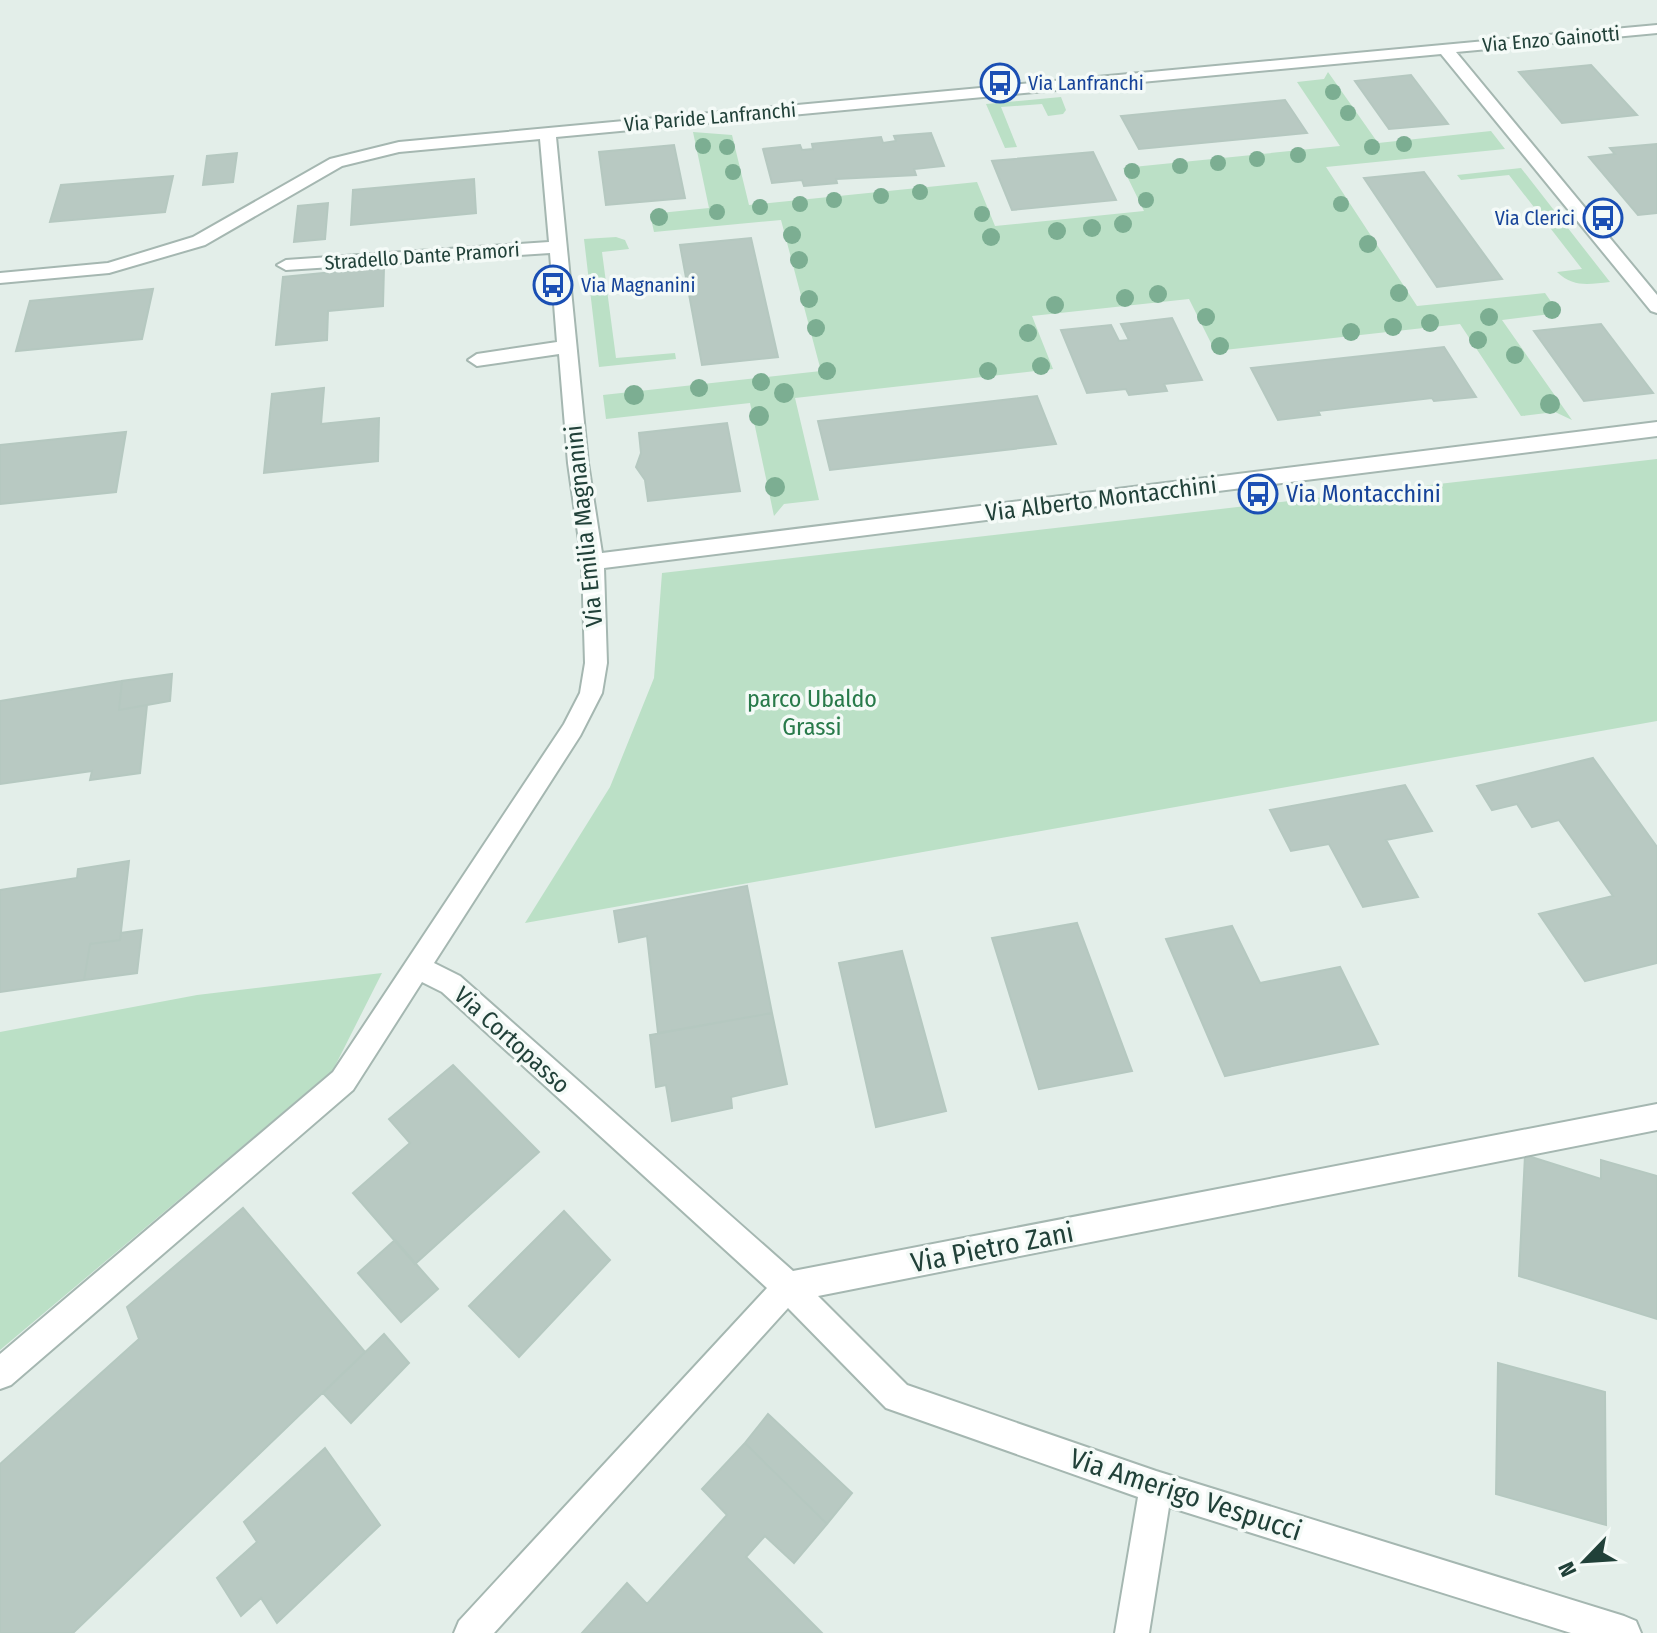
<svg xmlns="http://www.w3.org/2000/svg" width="1657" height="1633" font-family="'Fira Sans Condensed',sans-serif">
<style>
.green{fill:#bbe0c6}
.building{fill:#b8c9c2;stroke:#b5c8c0;stroke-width:2}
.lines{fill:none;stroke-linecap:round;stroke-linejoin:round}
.street-casing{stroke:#a5b7b1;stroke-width:4}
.street{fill:#fff;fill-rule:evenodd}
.tree{fill:#7cae92}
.labels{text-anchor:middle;stroke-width:7;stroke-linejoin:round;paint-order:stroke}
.far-street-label{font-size:20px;fill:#214139;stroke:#f4faf7}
.far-transit-label{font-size:20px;fill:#164399;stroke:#f4faf7;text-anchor:start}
.transit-label{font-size:24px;fill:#164399;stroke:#f4faf7;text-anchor:start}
.street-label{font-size:24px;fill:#214139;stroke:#f4faf7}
.park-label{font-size:24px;fill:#287a4a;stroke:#f4faf7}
.near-street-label{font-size:28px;fill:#214139;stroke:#f4faf7}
</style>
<rect width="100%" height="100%" fill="#e3eee9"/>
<path class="green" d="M 1328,72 L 1378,143 L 1491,131 L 1505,149 L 1326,167 L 1417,306 L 1545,293 L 1559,313 L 1502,320 L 1572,420 L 1555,412 L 1521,416 L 1460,324 L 1215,351 L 1189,299 L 1032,316 L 1053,369 L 795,398 L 819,500 L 784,504 L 774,516 L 750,403 L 606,419 L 603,395 L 821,371 L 781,220 L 654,232 L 650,214 L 709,208 L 693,132 L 732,135 L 749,205 L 977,182 L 995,226 L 1144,211 L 1123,168 L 1340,146 L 1297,82 L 1324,79 Z
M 1061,97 L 1066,110 L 1063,114 L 1048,116 L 1042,104 L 1001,107 L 1017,147 L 1005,148 L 986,104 Z
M 1521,168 L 1610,282 C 1589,284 1574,288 1557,272 L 1582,269 L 1509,175 L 1461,180 L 1457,175 Z
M 616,237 L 625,240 L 629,249 L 602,252 L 616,358 L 675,353 L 676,359 L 599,367 L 584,239 Z
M 1657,459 L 1657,721 L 525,923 L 610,787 L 654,678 L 662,573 Z
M 382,973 L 333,1070 L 0,1350 L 0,1032 L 197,995 Z"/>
<path class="building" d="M 1591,65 L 1637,115 L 1562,123 L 1519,72 Z
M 1411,75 L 1448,124 L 1389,129 L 1355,81 Z
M 1285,100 L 1307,133 L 1139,149 L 1121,116 Z
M 931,133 L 944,166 L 914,169 L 916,175 L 836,179 L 837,183 L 804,186 L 802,180 L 772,183 L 763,149 L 800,145 L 802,150 L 813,149 L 812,144 L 881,137 L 883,143 L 896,141 L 894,136 Z
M 1657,144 L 1657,213 L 1638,215 L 1589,157 L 1615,154 L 1610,148 Z
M 674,145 L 685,198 L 606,205 L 599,152 Z
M 1093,152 L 1116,200 L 1012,210 L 992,161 Z
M 237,153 L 233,182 L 203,185 L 207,156 Z
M 1424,172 L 1502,279 L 1437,287 L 1364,178 Z
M 173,176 L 165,212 L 50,222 L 61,185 Z
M 474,179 L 476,213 L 351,225 L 353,190 Z
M 328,203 L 325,239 L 294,242 L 298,206 Z
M 751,238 L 778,357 L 702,365 L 680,245 Z
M 384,267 L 383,306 L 328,311 L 327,340 L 276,345 L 283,277 Z
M 153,289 L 142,339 L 16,351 L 30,301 Z
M 1172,318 L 1202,380 L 1164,384 L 1167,391 L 1129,395 L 1126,389 L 1087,393 L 1061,330 L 1111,325 L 1119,341 L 1129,340 L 1121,324 Z
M 1601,324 L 1653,393 L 1584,401 L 1534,331 Z
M 1444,347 L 1476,397 L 1434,401 L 1432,398 L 1318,411 L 1320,415 L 1278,420 L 1251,368 Z
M 324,388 L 321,424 L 379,418 L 378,461 L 264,473 L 272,394 Z
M 1037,396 L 1056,444 L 830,470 L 818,421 Z
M 727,423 L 740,491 L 648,501 L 645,480 L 636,467 L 641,453 L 639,433 Z
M 126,432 L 116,492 L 0,504 L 0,445 Z
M 172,674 L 170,701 L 119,710 L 122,681 Z
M 122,681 L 119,710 L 147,705 L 140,773 L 90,780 L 92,771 L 0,784 L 0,701 Z
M 1593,758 L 1657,847 L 1657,963 L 1585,981 L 1539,914 L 1613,896 L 1559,820 L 1532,827 L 1517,804 L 1492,810 L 1477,786 Z
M 1405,785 L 1432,831 L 1386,840 L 1418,897 L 1363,907 L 1329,844 L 1291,851 L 1270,810 Z
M 129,861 L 120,940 L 90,944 L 84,980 L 0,992 L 0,890 L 77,878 L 78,869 Z
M 747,886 L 772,1013 L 658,1033 L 647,936 L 619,942 L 614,911 Z
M 1077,923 L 1132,1071 L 1039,1089 L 992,938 Z
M 1232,926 L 1260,983 L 1340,967 L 1378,1044 L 1225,1076 L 1166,939 Z
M 142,930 L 137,973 L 84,980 L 90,944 L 120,940 L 121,933 Z
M 902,951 L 946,1111 L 876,1127 L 839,963 Z
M 772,1013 L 787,1084 L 731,1097 L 732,1108 L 672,1121 L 666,1085 L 656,1087 L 650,1035 Z
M 453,1065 L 539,1152 L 415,1264 L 353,1193 L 410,1143 L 389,1119 Z
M 1525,1155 L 1601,1179 L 1601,1160 L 1657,1176 L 1657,1319 L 1519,1276 Z
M 243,1208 L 365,1352 L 73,1633 L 0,1633 L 0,1464 L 139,1339 L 127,1307 Z
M 564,1211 L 610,1260 L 519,1357 L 469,1306 Z
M 395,1240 L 438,1289 L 401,1322 L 358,1273 Z
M 384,1334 L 409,1363 L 351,1423 L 323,1393 Z
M 1498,1363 L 1605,1392 L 1606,1525 L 1496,1494 Z
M 768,1414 L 852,1493 L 827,1524 L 745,1443 Z
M 745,1443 L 827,1524 L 794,1563 L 765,1536 L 746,1557 L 822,1633 L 582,1633 L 627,1583 L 647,1604 L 727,1515 L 702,1489 Z
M 325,1448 L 380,1525 L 277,1623 L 261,1598 L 241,1616 L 217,1578 L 257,1542 L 244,1522 Z"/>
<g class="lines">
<defs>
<path id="street" d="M 1657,25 L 1657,33 L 1456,52 L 1657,295 L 1657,313 L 1651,311 L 1441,54 L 556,137 L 588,463 L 602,553 L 1657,422 L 1657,436 L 604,568 L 607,663 L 602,693 L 580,736 L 434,963 L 460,976 L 793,1271 L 1657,1104 L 1657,1130 L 818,1296 L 907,1385 L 1156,1471 L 1624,1616 L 1636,1621 L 1641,1633 L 1571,1633 L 1169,1507 L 1149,1633 L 1115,1633 L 1138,1497 L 886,1408 L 788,1308 L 494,1633 L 454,1633 L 459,1621 L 767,1288 L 442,992 L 422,982 L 353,1090 L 11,1385 L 0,1389 L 0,1354 L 333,1072 L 564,724 L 580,693 L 585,663 L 582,562 L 568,463 L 559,354 L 477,366 L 468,360 L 477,354 L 557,342 L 550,253 L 286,270 L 277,265 L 286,260 L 549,242 L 540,139 L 399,152 L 342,166 L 205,245 L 109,273 L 0,283 L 0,273 L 108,263 L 193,237 L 330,159 L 399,142 Z"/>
</defs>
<use href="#street" class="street-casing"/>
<use href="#street" class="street"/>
</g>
<g class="tree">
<circle cx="1333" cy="92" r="8"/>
<circle cx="1348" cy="113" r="8"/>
<circle cx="1404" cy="144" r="8"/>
<circle cx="703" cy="146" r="8"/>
<circle cx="727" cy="147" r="8"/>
<circle cx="1372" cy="147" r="8"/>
<circle cx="1298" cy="155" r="8"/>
<circle cx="1257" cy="159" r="8"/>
<circle cx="1218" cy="163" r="8"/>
<circle cx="1180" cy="166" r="8"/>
<circle cx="1132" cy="171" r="8"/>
<circle cx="733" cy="172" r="8"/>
<circle cx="920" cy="192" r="8"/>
<circle cx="881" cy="196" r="8"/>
<circle cx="834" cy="200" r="8"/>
<circle cx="1146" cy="200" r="8"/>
<circle cx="800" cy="204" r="8"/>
<circle cx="1341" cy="204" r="8"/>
<circle cx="760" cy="207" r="8"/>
<circle cx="717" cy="212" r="8"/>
<circle cx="982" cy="214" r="8"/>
<circle cx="659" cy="217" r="9"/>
<circle cx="1123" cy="224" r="9"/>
<circle cx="1092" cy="228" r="9"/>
<circle cx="1057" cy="231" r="9"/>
<circle cx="792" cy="235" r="9"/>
<circle cx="991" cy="237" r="9"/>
<circle cx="1368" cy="244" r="9"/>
<circle cx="799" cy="260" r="9"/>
<circle cx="1399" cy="293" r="9"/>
<circle cx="1158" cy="294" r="9"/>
<circle cx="1125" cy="298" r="9"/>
<circle cx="809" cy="299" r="9"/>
<circle cx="1055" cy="305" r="9"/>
<circle cx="1552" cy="310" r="9"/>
<circle cx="1206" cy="317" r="9"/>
<circle cx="1489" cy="317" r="9"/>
<circle cx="1430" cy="323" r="9"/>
<circle cx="1393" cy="327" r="9"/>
<circle cx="816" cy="328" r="9"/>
<circle cx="1351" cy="332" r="9"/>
<circle cx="1028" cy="333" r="9"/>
<circle cx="1478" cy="340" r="9"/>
<circle cx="1220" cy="346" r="9"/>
<circle cx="1515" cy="355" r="9"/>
<circle cx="1041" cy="366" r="9"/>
<circle cx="827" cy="371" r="9"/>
<circle cx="988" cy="371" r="9"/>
<circle cx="761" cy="382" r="9"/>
<circle cx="699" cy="388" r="9"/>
<circle cx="784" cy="393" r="10"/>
<circle cx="634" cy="395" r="10"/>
<circle cx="1550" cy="404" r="10"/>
<circle cx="759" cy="416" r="10"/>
<circle cx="775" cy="487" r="10"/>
</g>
<defs>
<symbol id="bus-ring" viewBox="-11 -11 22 22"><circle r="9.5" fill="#f4faf7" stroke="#1a4fb4" stroke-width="1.5"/><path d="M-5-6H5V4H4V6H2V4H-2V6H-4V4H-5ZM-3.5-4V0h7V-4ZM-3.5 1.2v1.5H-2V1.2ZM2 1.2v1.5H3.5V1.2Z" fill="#1a4fb4"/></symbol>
</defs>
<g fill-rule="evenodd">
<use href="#bus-ring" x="978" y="61" width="44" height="44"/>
<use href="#bus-ring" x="1581" y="196" width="44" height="44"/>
<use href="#bus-ring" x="531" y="263" width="44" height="44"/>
<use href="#bus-ring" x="1236" y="472" width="44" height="44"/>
</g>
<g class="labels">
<g class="far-street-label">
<text transform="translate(1551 39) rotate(-5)" y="7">Via Enzo Gainotti</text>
<text transform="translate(710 117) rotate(-5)" y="7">Via Paride Lanfranchi</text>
<text transform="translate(422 256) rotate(-4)" y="7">Stradello Dante Pramori</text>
</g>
<g class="far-transit-label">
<text x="1028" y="90">Via Lanfranchi</text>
<text x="1575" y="225" text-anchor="end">Via Clerici</text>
<text x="581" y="292">Via Magnanini</text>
</g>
<g class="transit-label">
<text x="1286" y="502">Via Montacchini</text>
</g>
<g class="street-label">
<text transform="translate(1101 499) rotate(-7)" y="8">Via Alberto Montacchini</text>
<text transform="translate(584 526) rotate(-96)" y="8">Via Emilia Magnanini</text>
<text transform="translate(512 1040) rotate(42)" y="8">Via Cortopasso</text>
</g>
<g class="park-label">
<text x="812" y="707">parco Ubaldo<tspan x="812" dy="28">Grassi</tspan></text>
</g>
<g class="near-street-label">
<text transform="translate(992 1247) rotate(-11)" y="10">Via Pietro Zani</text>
<text transform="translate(1186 1494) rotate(18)" y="10">Via Amerigo Vespucci</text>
</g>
</g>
<g transform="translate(1585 1561) rotate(245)" stroke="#f4faf7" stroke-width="6" paint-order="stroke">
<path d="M0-6L14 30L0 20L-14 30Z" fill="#214139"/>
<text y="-12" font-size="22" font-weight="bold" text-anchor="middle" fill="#214139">N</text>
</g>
</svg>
